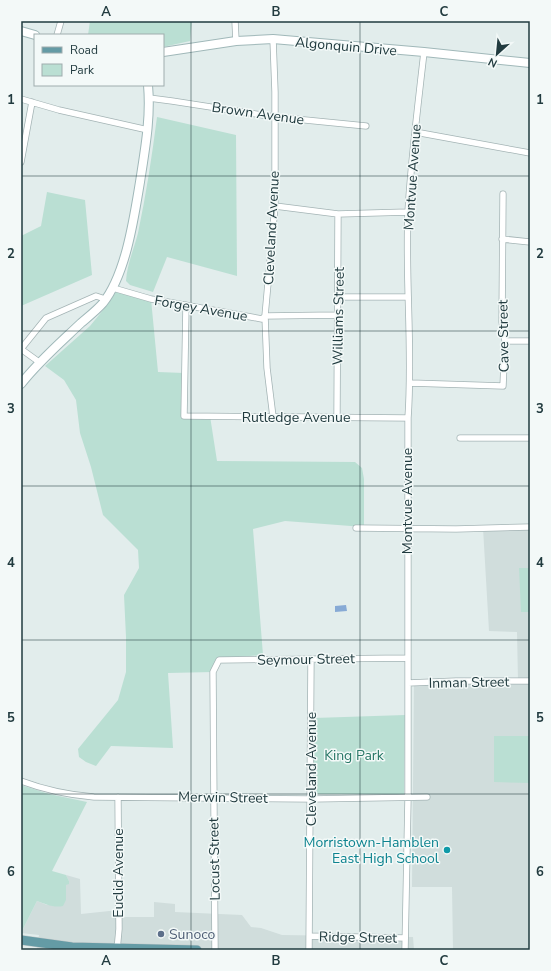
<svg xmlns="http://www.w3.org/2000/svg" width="551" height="971" font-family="'Nunito Sans',sans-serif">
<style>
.built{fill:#d0dddc}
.green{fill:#badfd3}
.water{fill:#87aad5}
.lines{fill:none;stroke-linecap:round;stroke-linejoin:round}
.street-casing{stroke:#a4b4b5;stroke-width:7}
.secondary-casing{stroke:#a0b8b9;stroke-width:10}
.primary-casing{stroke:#c1c8c9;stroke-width:10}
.street{stroke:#fff;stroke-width:5.5}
.secondary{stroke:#fff;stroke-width:8}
.primary{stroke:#649ba5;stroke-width:9}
.grid{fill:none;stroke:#213b3f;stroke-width:1;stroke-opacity:0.55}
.culture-dot{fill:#0f9aa8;stroke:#f3f9f8;stroke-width:1.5}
.service-dot{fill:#5c6f8a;stroke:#f3f9f8;stroke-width:1.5}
.labels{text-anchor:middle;stroke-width:3;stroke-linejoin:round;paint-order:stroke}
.street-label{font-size:14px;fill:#213b3f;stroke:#f3f9f8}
.park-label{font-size:14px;fill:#297867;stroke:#f3f9f8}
.culture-label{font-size:14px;fill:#0d838f;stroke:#f3f9f8;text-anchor:end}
.service-label{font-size:14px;fill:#4e5e75;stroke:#f3f9f8;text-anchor:start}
.neatline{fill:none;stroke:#213b3f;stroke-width:1.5}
.grid-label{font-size:13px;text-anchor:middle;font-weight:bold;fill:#213b3f}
</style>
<rect width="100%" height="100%" fill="#e2edec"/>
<path class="built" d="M 530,527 L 530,950 L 453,950 L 452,887 L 412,887 L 414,683 L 518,681 L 517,632 L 489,631 L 483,528 Z
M 66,875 L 80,879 L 81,914 L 119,910 L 119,917 L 154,917 L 154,902 L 175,904 L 175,912 L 242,915 L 251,927 L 261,928 L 282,935 L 413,937 L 414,950 L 37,950 L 39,935 L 21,933 L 37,901 L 47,905 L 66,891 L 66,885 L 69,881 Z"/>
<path class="green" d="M 90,21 L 192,21 L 190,41 L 163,47 L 163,35 L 88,35 Z
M 157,117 L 236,135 L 237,276 L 167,257 L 153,292 L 130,285 L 126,281 C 127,264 134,249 138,233 C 146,195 152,156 157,117 Z
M 47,192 L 85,200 L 92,275 L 21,306 L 21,236 L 41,226 Z
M 118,289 L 151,299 L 158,372 L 184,373 L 184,415 L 210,416 L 217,461 L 355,462 L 362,468 L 364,479 L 364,527 L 285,521 L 253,529 L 263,655 L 237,657 L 219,660 L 213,672 L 168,673 L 173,748 L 111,746 L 96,766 L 86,762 L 79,757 L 78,749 L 118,700 L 126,672 L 126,637 L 124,595 L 139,568 L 138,550 L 103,515 L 91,467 L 80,433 L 76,400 L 64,380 L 45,366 L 90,326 L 108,304 Z
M 519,568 L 530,568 L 530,612 L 521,612 Z
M 405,715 L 404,794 L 314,794 L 314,718 Z
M 494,736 L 530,736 L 530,783 L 494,782 Z
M 21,785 L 49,794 L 87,802 L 52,871 L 66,875 L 69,881 L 69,884 L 66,885 L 66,900 L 63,906 C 53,908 46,904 37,901 L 21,933 Z"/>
<path class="water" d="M 346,605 L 347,611 L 335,612 L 335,606 Z"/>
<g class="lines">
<defs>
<path id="street" d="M 235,21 L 236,41
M 57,35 L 61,21
M 273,39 L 275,92 L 275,206 L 265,316 L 267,368 L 273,417
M 149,98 L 172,101 L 275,117 L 366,126
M 21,99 L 59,110 L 148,130
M 415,132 L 530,153
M 21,162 L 32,102
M 275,206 L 338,214 L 408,212
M 502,239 L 530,242
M 113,288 L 151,299 L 262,319 L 265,316 L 337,315
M 339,297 L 407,297
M 186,305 L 184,416 L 408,418
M 505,341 L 530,341
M 21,349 L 46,318 L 96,296 L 105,299
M 21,349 L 39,362
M 410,383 L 503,386 L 505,341 L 502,322 L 503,194
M 337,417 L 338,214
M 460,438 L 530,438
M 356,528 L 456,529 L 530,527
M 408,683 L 456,681 L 530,681
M 21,781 C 45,790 69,795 94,797 L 311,799 L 427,797
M 310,936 L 405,938
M 117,950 L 119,929 L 118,797
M 215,950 L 213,672 L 219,660 L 407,658
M 309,950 L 311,659
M 405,950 L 408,798 L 408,418 C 413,349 405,281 408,212 C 411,159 418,105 424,52"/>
<path id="secondary" d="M 21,31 L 35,35
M 163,52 L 236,41 L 273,39 L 424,52 L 530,63
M 21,384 C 38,362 60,343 81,323 C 88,317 97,310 103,303 C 126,274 134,218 140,182 C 145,149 151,118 148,85"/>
<path id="primary" d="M 21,940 L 72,947 L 197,950"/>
</defs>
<use href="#street" class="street-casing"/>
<use href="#secondary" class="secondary-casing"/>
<use href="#primary" class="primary-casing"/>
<use href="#street" class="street"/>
<use href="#secondary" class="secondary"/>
<use href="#primary" class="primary"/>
</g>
<path class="grid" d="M 191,21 L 191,950M 360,21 L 360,950M 21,176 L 530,176M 21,331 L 530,331M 21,486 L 530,486M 21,640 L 530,640M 21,794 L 530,794"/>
<circle class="culture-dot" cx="447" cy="850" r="4"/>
<circle class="service-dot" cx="161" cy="934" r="4"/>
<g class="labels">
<g class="street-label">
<text transform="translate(346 46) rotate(5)" y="5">Algonquin Drive</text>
<text transform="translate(258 113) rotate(8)" y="5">Brown Avenue</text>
<text transform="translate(412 177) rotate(-86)" y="5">Montvue Avenue</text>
<text transform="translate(271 228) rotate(-87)" y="5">Cleveland Avenue</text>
<text transform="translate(201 308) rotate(10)" y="5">Forgey Avenue</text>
<text transform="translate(338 316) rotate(-89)" y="5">Williams Street</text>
<text transform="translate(503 336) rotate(-91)" y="5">Cave Street</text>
<text x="296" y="422">Rutledge Avenue</text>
<text transform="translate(407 501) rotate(-90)" y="5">Montvue Avenue</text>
<text transform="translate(306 659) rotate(-1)" y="5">Seymour Street</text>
<text transform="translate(469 682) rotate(-1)" y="5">Inman Street</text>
<text transform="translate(311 769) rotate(-90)" y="5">Cleveland Avenue</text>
<text transform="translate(223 797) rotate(1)" y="5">Merwin Street</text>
<text transform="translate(214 859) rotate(-91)" y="5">Locust Street</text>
<text transform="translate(118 873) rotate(-90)" y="5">Euclid Avenue</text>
<text transform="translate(358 937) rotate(1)" y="5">Ridge Street</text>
</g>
<g class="park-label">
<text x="354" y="760">King Park</text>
</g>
<g class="culture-label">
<text x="439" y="847">Morristown-Hamblen<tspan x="439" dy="16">East High School</tspan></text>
</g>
<g class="service-label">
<text x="169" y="939">Sunoco</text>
</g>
</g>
<rect width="551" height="971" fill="none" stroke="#f3f9f8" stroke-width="44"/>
<rect x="34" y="34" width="130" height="52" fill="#f3f9f8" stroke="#9fadae"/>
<rect x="42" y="47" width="20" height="6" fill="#649ba5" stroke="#9fadae"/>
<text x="70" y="54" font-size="12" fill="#213b3f">Road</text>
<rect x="42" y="64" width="20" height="12" fill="#badfd3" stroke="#9fadae"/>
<text x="70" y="74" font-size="12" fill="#213b3f">Park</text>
<g transform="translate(497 54) rotate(207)" stroke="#f3f9f8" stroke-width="3" paint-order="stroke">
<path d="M0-3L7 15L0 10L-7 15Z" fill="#213b3f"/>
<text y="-6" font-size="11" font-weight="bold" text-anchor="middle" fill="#213b3f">N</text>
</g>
<rect x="22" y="22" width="507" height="927" class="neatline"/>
<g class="grid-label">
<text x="106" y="16">A</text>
<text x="276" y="16">B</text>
<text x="444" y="16">C</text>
<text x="11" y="104">1</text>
<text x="540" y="104">1</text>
<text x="11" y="258">2</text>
<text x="540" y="258">2</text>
<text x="11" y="413">3</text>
<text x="540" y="413">3</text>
<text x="11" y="567">4</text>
<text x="540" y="567">4</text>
<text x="11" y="722">5</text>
<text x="540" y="722">5</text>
<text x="11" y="876">6</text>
<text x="540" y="876">6</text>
<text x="106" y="965">A</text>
<text x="276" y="965">B</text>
<text x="444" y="965">C</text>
</g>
</svg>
